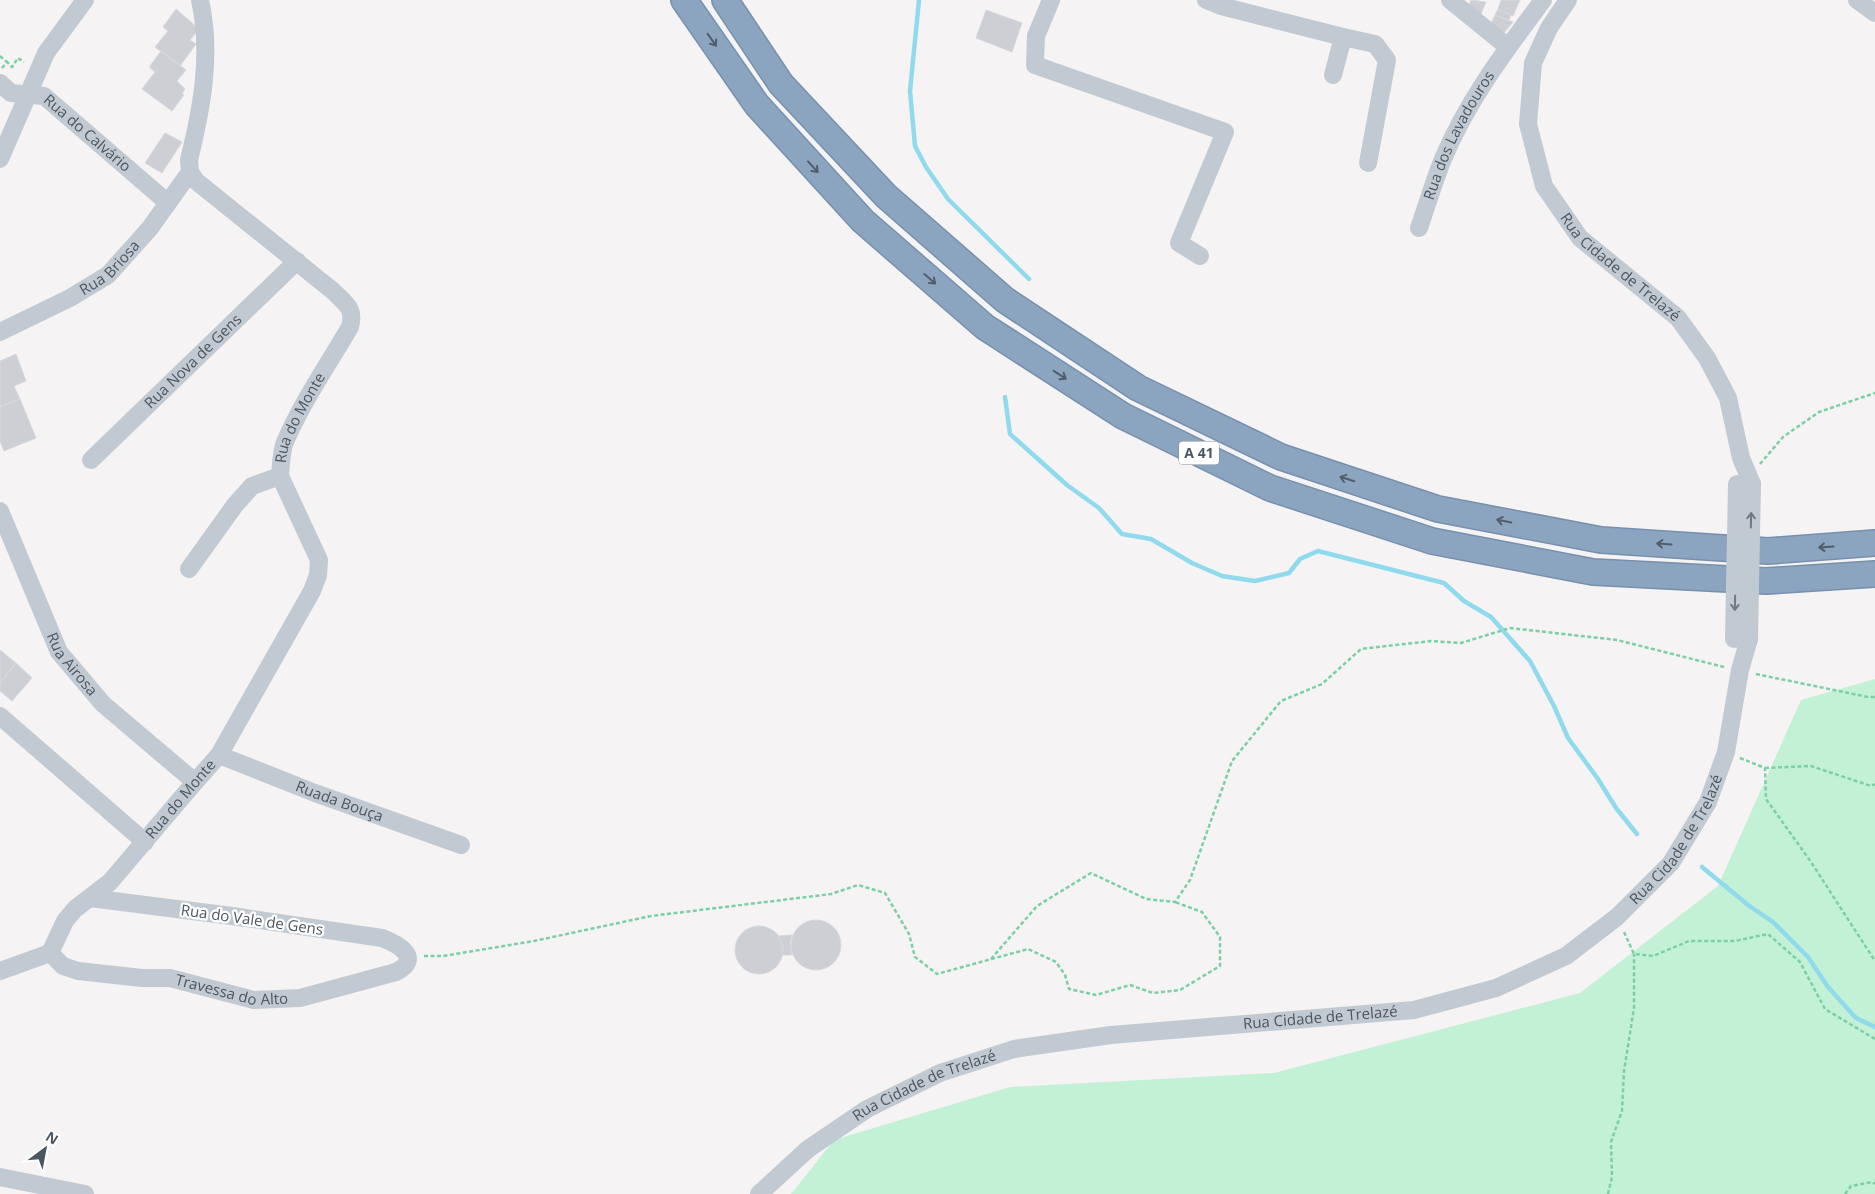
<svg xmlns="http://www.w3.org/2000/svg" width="1875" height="1194" font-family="'Open Sans',sans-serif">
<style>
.green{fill:#c3f1d5}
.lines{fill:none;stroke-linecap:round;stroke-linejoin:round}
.stream{stroke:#90daee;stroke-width:4.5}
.building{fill:#cdcfd5;stroke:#d7d9de}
.highway-casing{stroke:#7690ad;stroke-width:28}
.path{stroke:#7ad0a6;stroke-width:2.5;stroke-dasharray:4 2.5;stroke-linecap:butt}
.minor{stroke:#c1cad2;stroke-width:18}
.highway{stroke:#8ba5c1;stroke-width:25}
.minor-bridge{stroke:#c1cad2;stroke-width:18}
.oneway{stroke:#505e6b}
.oneway2{stroke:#6e7983}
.labels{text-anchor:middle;stroke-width:4.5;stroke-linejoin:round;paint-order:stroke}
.shield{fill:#fff;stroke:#808990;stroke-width:1}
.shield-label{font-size:14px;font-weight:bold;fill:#4a5661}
.street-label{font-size:15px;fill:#4a5661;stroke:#fff}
</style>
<rect width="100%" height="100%" fill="#f5f3f3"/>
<path class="green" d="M 1875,679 L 1875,1194 L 791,1194 L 834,1140 L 1010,1087 L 1274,1073 L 1580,993 L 1718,886 L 1801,700 Z"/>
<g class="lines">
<path class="stream" d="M 919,0 L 910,91 L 915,146 L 926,167 L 948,199 L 1029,279
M 1005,397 L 1010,434 L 1067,485 L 1099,508 L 1122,534 L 1151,539 L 1192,563 L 1222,576 L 1255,581 L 1289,573 L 1300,559 L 1318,551 L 1444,583 L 1464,601 L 1491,617 L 1530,661 L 1554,706 L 1568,738 L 1598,779 L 1616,808 L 1637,834
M 1702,867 L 1748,905 L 1773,922 L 1808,957 L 1828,987 L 1856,1018 L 1875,1027"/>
</g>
<path class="building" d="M 1471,0 L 1486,2 L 1480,16 L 1468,7 Z
M 1501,0 L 1520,0 L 1513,16 L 1498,9 Z
M 176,9 L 199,29 L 190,40 L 196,44 L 180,66 L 155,47 L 168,31 L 163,27 Z
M 1498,9 L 1511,15 L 1509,20 L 1495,15 Z
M 986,10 L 1022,23 L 1012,52 L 976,38 Z
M 1495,15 L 1513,22 L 1503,34 L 1491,24 Z
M 161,51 L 186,70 L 177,81 L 185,89 L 182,94 L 184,95 L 172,111 L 142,89 L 155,72 L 150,68 L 150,66 Z
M 165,133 L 182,142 L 162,173 L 145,163 Z
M 16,354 L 26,381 L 14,386 L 20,399 L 0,407 L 0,361 Z
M 20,399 L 36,438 L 4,451 L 0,441 L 0,407 Z
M 0,650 L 16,663 L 0,683 Z
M 16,663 L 32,678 L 12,701 L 0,691 L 0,683 Z
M791 945a25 25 0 1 1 50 0a25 25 0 1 1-50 0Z
M735 950a24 24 0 1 1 48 0a24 24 0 1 1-48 0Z
M 792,935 L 790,943 L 792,955 L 782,955 L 783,947 L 778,936 Z"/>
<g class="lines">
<defs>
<path id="highway" d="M 684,0 L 757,105 L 863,221 L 985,327 L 1123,416 L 1270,488 L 1432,541 L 1593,572 L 1766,581 L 1875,574
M 725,0 L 781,84 L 886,196 L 1005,300 L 1138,388 L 1281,457 L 1438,509 L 1601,540 L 1768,551 L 1875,543"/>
</defs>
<use href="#highway" class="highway-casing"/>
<path class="path" d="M 0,56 L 7,62
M 2,68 L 7,62 L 12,67 L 18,58 L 24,62
M 1760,464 L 1783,437 L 1819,412 L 1875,393
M 1756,674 L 1868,697 L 1875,697
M 1740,758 L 1765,768 L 1766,799 L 1811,862 L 1875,961
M 1765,768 L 1811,766 L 1871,786 L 1875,784
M 1624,932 L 1634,954 L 1653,956 L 1689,941 L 1735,941 L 1768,934 L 1800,962 L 1825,1009 L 1875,1039
M 424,956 L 443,956 L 534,941 L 651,916 L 831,894 L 858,885 L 885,893 L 909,934 L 915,957 L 937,974 L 1028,949 L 1056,962 L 1065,975 L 1069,989 L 1096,995 L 1130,985 L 1153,993 L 1180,990 L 1220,966 L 1220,937 L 1202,912 L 1175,902
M 991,959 L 1037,906 L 1091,873 L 1146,899 L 1175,902 L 1190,880 L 1232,761 L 1281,701 L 1322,684 L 1361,649 L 1431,641 L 1461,643 L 1510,628 L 1617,640 L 1724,667
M 1608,1194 L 1612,1177 L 1611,1142 L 1622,1111 L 1624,1071 L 1634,1008 L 1634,954
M 1845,1194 L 1851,1186 L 1872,1182 L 1875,1184"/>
<g class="minor">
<path d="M 1051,0 L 1036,36 L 1035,65 L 1225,132 L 1179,243 L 1200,256"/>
<path d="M 1206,0 L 1221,6 L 1343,37 L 1333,75"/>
<path d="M 1450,0 L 1508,47"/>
<path id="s1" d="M 1568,0 L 1549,28 L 1533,63 L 1528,124 L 1544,186 L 1580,238 L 1678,318 L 1707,358 L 1728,398 L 1741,458 L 1752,484"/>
<path d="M 1857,0 L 1875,13"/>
<path d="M 1343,37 L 1375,44 L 1387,60 L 1368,163"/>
<path id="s2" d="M 0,83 L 11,93 L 44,96 L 168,203"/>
<path d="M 0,159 L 46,53 L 85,0"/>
<path id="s3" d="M 1419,228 C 1427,205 1434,181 1443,159 C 1467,101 1506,50 1543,0"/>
<path id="s4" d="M 0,332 L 70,298 L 108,275 L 150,228 L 190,172"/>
<path id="s5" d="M 91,460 L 297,261"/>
<path id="s6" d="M 0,511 L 59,652 L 103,704 L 195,782"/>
<path d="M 189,569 L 235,505 L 252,486 L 280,476"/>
<path d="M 0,716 L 145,842"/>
<path id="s7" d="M 219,755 L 315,793 L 461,845"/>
<path id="s8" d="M 50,953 L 65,921 L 75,909 L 110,882 L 195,782 L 219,755 L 312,591 L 318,575 L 319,560 L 280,476 C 281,465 281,452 285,442 C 301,404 329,363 350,327 C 355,308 346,304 333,291 L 196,181 L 190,172 L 189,160 C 202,107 212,54 200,0"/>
<path id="s9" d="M 50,953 L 63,966 L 78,971 L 142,978 L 170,978 L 254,1000 L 300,998 L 396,972 C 423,958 398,944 382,938 L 232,916 L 90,898"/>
<path d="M 0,971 L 50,953"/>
<path d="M 0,1177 L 85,1194"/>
<path id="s10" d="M 759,1194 L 808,1149 L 867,1109 L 940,1073 L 1014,1049 L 1111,1035 L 1414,1010 L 1496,988 L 1566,956 L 1617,917 L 1671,863 L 1708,802 L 1726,752 L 1740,670 L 1749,639"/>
</g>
<use href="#highway" class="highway"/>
<path class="minor-bridge" d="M 1734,639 L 1737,484
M 1749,639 L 1752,484"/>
</g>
<defs><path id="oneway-shaft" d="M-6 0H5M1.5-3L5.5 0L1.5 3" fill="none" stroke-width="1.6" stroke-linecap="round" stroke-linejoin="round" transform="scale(1.25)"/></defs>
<g class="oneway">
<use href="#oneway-shaft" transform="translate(712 40) rotate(55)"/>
<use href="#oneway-shaft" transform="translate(813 167) rotate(48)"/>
<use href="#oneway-shaft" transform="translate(930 279) rotate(41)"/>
<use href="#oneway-shaft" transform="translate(1060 375) rotate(33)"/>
<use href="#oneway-shaft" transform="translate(1347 479) rotate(-162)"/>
<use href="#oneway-shaft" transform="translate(1504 521) rotate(-169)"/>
<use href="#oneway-shaft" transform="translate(1664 544) rotate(-176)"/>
<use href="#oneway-shaft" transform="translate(1826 547) rotate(176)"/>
</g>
<g class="oneway2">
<use href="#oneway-shaft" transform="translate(1751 520) rotate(-89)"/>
<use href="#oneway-shaft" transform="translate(1735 603) rotate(91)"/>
</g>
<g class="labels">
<rect class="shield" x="1179" y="441.5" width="40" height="23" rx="4"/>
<g class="shield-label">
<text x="1199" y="458">A 41</text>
</g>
<g class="street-label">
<text dy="5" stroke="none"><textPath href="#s2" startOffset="105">Rua do Calvário</textPath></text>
<text dy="5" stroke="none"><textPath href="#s3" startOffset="101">Rua dos Lavadouros</textPath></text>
<text dy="5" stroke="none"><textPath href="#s1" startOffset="310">Rua Cidade de Trelazé</textPath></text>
<text dy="5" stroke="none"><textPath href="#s4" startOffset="128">Rua Briosa</textPath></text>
<text dy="5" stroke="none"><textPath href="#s5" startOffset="142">Rua Nova de Gens</textPath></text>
<text dy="5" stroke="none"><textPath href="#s8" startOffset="638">Rua do Monte</textPath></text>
<text dy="5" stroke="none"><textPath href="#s6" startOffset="170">Rua Airosa</textPath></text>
<text dy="5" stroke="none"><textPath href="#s8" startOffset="204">Rua do Monte</textPath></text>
<text dy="5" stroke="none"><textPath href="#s7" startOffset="129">Ruada Bouça</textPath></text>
<text dy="5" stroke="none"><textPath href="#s10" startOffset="1024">Rua Cidade de Trelazé</textPath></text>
<text transform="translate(252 920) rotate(8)" y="5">Rua do Vale de Gens</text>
<text dy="5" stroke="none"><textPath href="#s9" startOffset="190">Travessa do Alto</textPath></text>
<text dy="5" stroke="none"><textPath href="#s10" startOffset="605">Rua Cidade de Trelazé</textPath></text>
<text dy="5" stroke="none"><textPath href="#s10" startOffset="200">Rua Cidade de Trelazé</textPath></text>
</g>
</g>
<g transform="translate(45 1149) rotate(32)" stroke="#ffffff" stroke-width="4" paint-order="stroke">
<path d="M0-4L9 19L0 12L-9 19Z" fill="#4a5661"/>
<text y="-8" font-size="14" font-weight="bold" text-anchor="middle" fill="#4a5661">N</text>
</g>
</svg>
